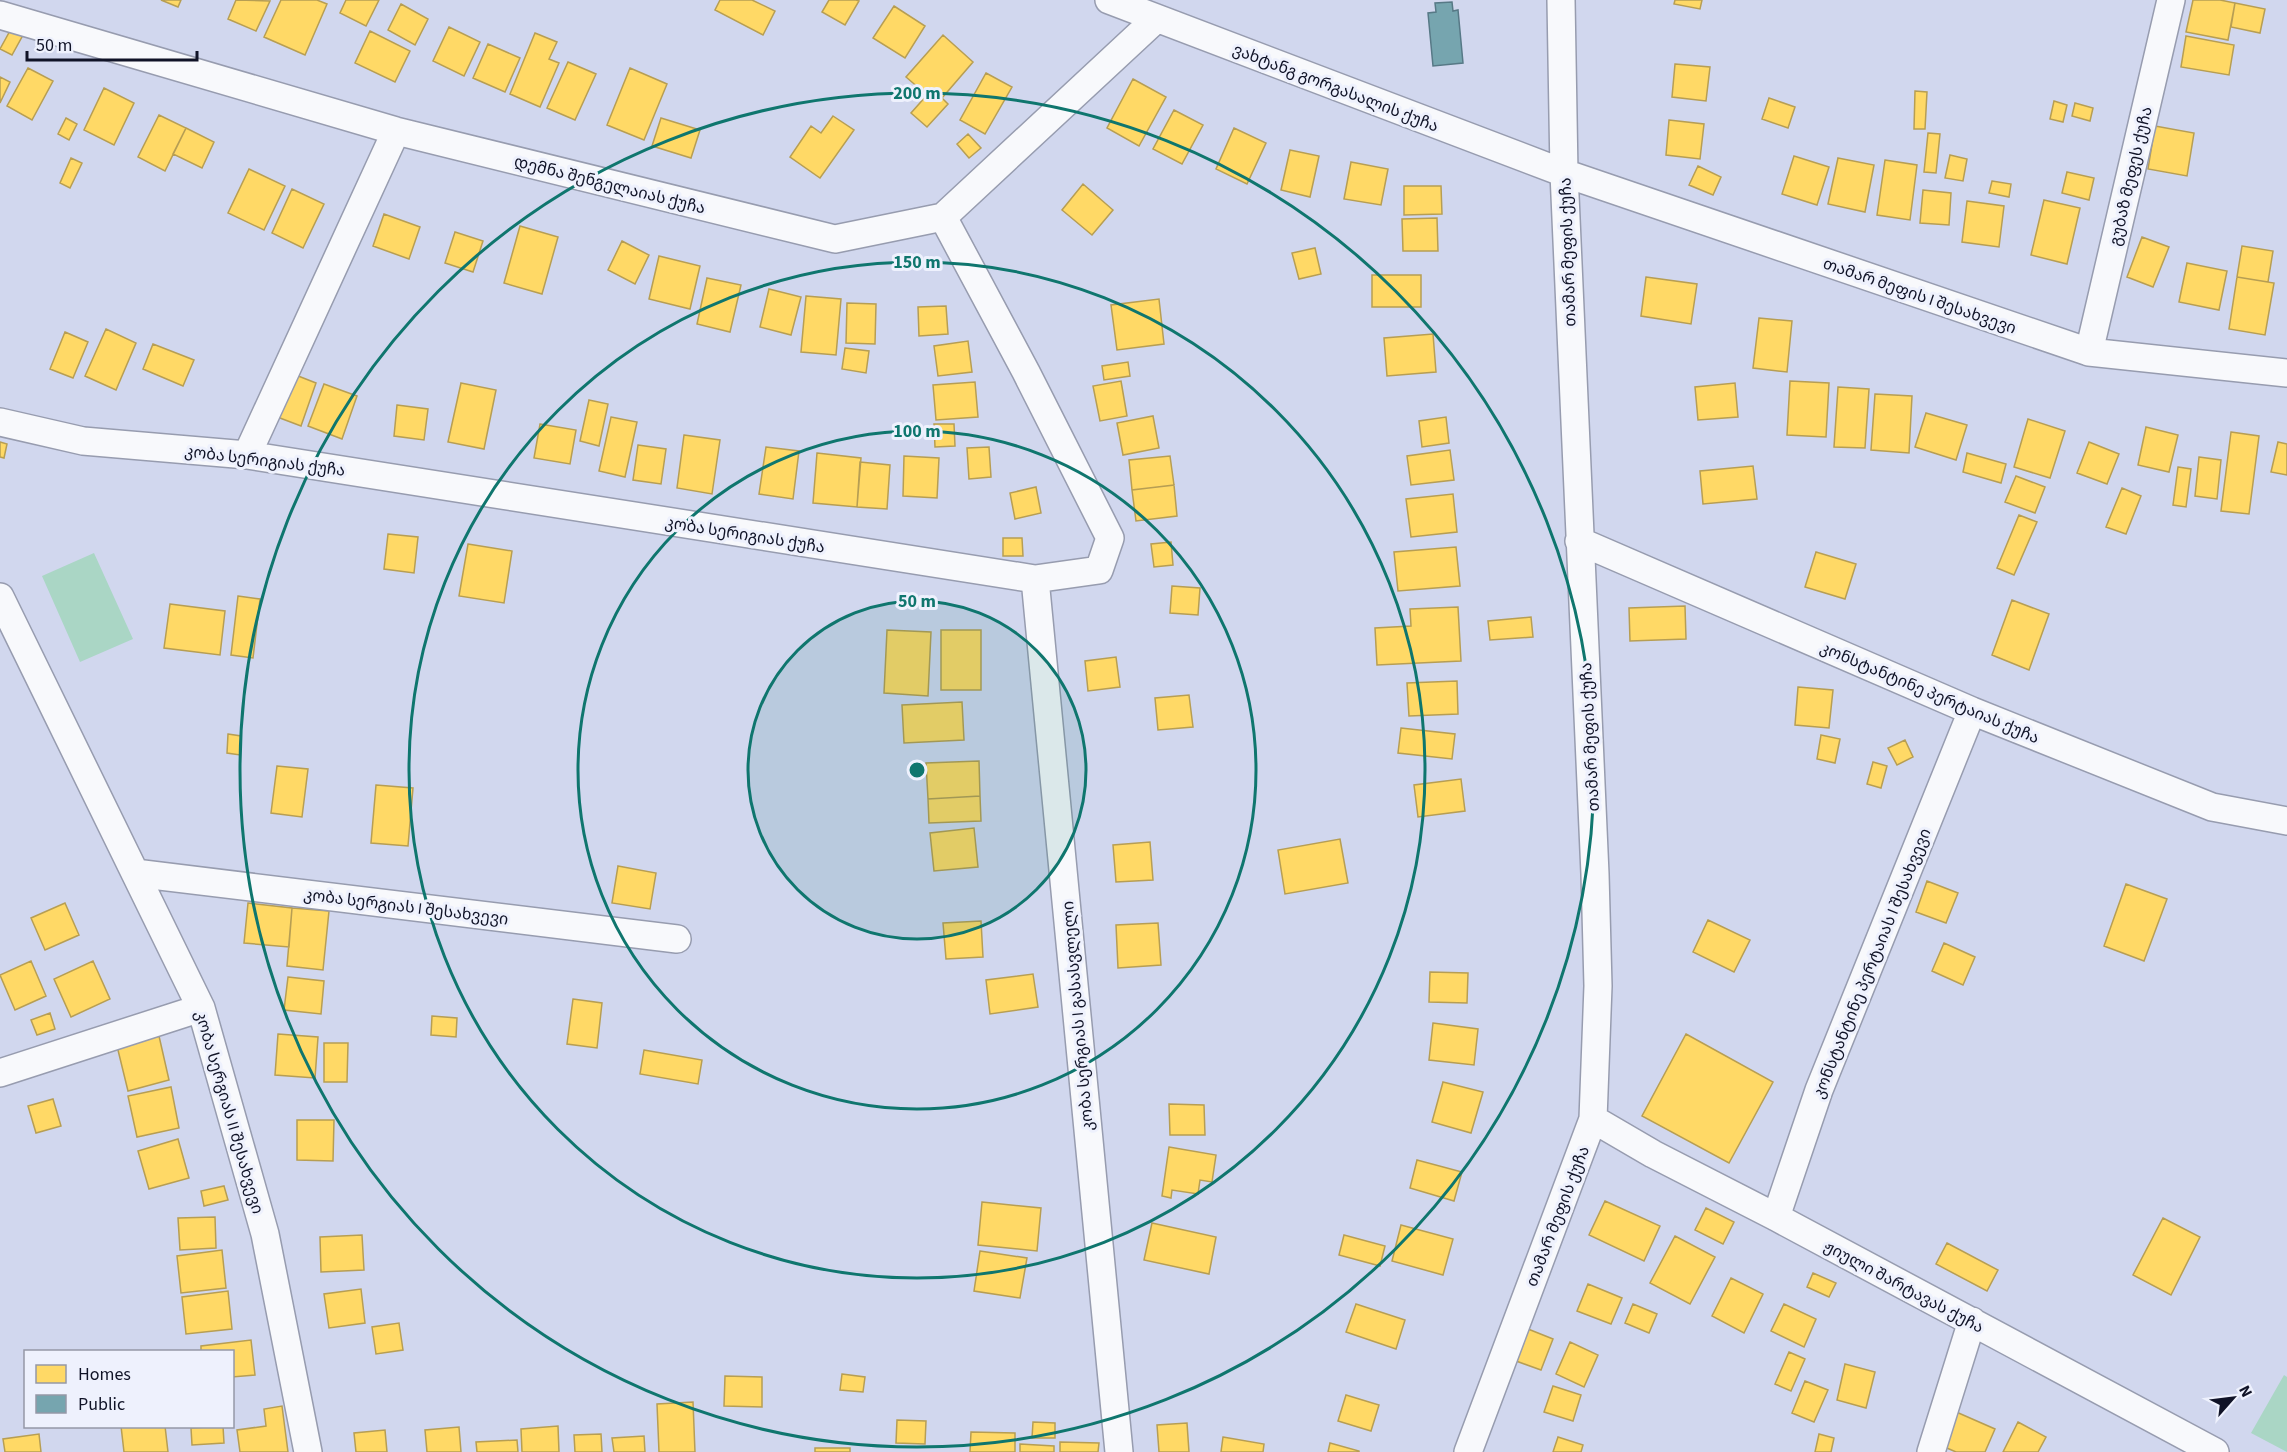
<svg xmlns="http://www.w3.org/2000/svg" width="2287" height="1452" font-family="'Source Sans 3','Noto Sans Georgian',sans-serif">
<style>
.green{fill:#aad6c5}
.homes{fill:#ffd966;stroke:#b79e53;stroke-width:1.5}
.public{fill:#76a5af;stroke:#577986;stroke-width:1.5}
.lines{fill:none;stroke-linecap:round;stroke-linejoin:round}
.minor-casing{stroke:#979caf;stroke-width:30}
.minor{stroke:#f8f9fc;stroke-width:27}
.ring{fill:none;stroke:#0f766e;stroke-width:3}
.labels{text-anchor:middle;stroke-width:6;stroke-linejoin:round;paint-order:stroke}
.street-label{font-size:16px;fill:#101327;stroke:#eef1fd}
.centre{fill:#0f766e;stroke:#eef1fd;stroke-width:3}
.ring-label{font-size:18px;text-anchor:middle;font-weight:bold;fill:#0f766e;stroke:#eef1fd;stroke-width:6;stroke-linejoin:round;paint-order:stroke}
</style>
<rect width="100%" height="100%" fill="#d1d7ee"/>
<path class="green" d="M 94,553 L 133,639 L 80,662 L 42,576 Z
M 2284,1375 L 2287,1377 L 2287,1452 L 2251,1433 Z"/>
<path class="homes" d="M 161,0 L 181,0 L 178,7 Z
M 236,0 L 270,1 L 256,31 L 228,19 Z
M 281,0 L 317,0 L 327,4 L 305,55 L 264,37 Z
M 346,0 L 379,0 L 366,26 L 340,13 Z
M 720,0 L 752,0 L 775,11 L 763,35 L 715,10 Z
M 829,0 L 856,0 L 859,1 L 845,25 L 822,12 Z
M 1675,0 L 1702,0 L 1700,9 L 1674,4 Z
M 2193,0 L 2220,0 L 2235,3 L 2228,40 L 2186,32 Z
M 2235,3 L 2265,9 L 2260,33 L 2231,27 Z
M 401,4 L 428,19 L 415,45 L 388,30 Z
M 894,6 L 925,26 L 905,58 L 873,38 Z
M 449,27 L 480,42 L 464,76 L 433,61 Z
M 11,29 L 23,35 L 12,55 L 0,49 Z
M 370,31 L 410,51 L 395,82 L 355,63 Z
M 535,33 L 557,42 L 549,59 L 559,63 L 540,107 L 510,94 Z
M 943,35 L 973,62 L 942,98 L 948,104 L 927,127 L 911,113 L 927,95 L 906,77 Z
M 2186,36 L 2234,45 L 2229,75 L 2181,67 Z
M 488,44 L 520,58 L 505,92 L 473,78 Z
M 568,62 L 596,74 L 575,120 L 547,108 Z
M 1675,64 L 1710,67 L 1706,101 L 1672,97 Z
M 28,68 L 53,81 L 32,120 L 7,106 Z
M 630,68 L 667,84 L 644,140 L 607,125 Z
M 986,73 L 1012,87 L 985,134 L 960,120 Z
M 0,77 L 10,82 L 0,103 Z
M 1133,79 L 1166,97 L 1139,146 L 1107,128 Z
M 104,88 L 134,103 L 114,145 L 84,130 Z
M 1915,91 L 1927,92 L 1925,129 L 1914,129 Z
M 1769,98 L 1795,107 L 1788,128 L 1762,119 Z
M 2054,101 L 2067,105 L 2063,122 L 2050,119 Z
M 2075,103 L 2093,108 L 2090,121 L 2072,116 Z
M 1174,110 L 1203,125 L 1182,164 L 1153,149 Z
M 159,115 L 186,128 L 165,171 L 138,157 Z
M 833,116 L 854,130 L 820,178 L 790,157 L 811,126 L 821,133 Z
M 66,118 L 77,124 L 69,140 L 58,134 Z
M 661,118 L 700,130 L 691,158 L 652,146 Z
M 1669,120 L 1704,124 L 1700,159 L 1666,155 Z
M 2155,126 L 2194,133 L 2187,176 L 2148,169 Z
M 186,128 L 214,142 L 202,168 L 173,154 Z
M 1234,128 L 1266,143 L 1247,184 L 1216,169 Z
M 1928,133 L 1940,134 L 1936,173 L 1924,172 Z
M 968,134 L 981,148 L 969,158 L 957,144 Z
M 1290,150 L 1319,156 L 1310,197 L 1281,190 Z
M 1950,155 L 1967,159 L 1963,181 L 1945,178 Z
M 1794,156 L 1829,167 L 1817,205 L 1782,194 Z
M 71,158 L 82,163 L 70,188 L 60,183 Z
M 1838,158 L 1874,165 L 1865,212 L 1828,204 Z
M 1885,160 L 1917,165 L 1910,220 L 1877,215 Z
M 1351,162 L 1388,169 L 1381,205 L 1344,199 Z
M 1698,166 L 1721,177 L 1713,195 L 1689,185 Z
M 249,169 L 285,186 L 264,230 L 228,213 Z
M 2067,172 L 2094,178 L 2089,200 L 2062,193 Z
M 1992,181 L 2011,184 L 2009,197 L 1989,193 Z
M 1083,184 L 1113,210 L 1092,235 L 1062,210 Z
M 1404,186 L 1441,186 L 1442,214 L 1404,215 Z
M 292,189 L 324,204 L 303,248 L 272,233 Z
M 1923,190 L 1951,193 L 1949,225 L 1920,223 Z
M 2044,200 L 2080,208 L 2067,264 L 2031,255 Z
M 1967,201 L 2004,206 L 1999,247 L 1962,242 Z
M 384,214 L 420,227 L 409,259 L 373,246 Z
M 1437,218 L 1438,251 L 1403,251 L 1402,219 Z
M 520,226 L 558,237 L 542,294 L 504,283 Z
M 455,232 L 483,241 L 473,272 L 445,263 Z
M 2142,237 L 2169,247 L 2153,287 L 2127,277 Z
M 622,241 L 649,255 L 635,284 L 608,270 Z
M 2242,246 L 2273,251 L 2268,282 L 2237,277 Z
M 1315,248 L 1321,274 L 1299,279 L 1292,253 Z
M 659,256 L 700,266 L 690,309 L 649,299 Z
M 2187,263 L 2227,271 L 2219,310 L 2179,302 Z
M 1372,275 L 1421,275 L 1421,307 L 1372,307 Z
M 1646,277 L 1697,284 L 1691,324 L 1641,316 Z
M 2237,277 L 2274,283 L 2265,335 L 2229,329 Z
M 707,278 L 741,285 L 730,332 L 697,324 Z
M 769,289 L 801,297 L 791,335 L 760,327 Z
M 806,296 L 841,299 L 836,355 L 801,352 Z
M 1159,299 L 1164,344 L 1117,350 L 1111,305 Z
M 847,303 L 876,304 L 875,344 L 846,343 Z
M 946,306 L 948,334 L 919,336 L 918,307 Z
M 1759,318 L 1792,321 L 1787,372 L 1753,368 Z
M 106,329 L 136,343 L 116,390 L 85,376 Z
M 65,332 L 88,342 L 73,378 L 50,369 Z
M 1433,334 L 1436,372 L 1387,376 L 1384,338 Z
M 968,341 L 972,372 L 938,376 L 934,346 Z
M 153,344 L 194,360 L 183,386 L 143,369 Z
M 845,348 L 869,351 L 866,373 L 842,369 Z
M 1128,362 L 1130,376 L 1104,380 L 1102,366 Z
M 288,372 L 316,383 L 301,426 L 272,415 Z
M 1121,381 L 1127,416 L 1100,421 L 1093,386 Z
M 1790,381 L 1829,383 L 1826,437 L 1787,435 Z
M 975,382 L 978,417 L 936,420 L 933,385 Z
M 461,383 L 496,390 L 484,449 L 448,442 Z
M 1735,383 L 1738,417 L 1698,420 L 1695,387 Z
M 324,384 L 357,396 L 342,439 L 308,426 Z
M 1838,387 L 1869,389 L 1865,448 L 1834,447 Z
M 1875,394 L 1912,396 L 1909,453 L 1871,450 Z
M 589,400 L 608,404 L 599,446 L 580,441 Z
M 397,405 L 428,409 L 424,440 L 394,436 Z
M 1926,413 L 1967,425 L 1956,460 L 1915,447 Z
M 1153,416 L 1159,448 L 1123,455 L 1117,423 Z
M 611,417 L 637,422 L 625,477 L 599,471 Z
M 1446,417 L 1449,443 L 1422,447 L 1419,421 Z
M 2028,419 L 2065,431 L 2050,478 L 2014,467 Z
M 540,424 L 576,430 L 570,464 L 534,458 Z
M 934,424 L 954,424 L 955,446 L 935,447 Z
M 2146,427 L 2178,435 L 2169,472 L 2138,465 Z
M 2231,432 L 2259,436 L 2249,514 L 2221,511 Z
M 684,435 L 720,440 L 712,494 L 677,488 Z
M 0,442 L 7,444 L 4,458 L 0,457 Z
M 2089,442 L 2119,454 L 2107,484 L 2077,473 Z
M 2278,442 L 2287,444 L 2287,475 L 2271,472 Z
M 638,445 L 666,449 L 661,484 L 633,480 Z
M 766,447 L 799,451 L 793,499 L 759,494 Z
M 989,447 L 991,477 L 969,479 L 967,448 Z
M 1450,450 L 1454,480 L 1411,485 L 1407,456 Z
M 817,453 L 861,458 L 857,507 L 813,503 Z
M 1967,453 L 2006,464 L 2001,483 L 1963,472 Z
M 904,456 L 939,458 L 937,498 L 903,496 Z
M 1170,456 L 1174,485 L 1132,490 L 1129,460 Z
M 2199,457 L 2221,460 L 2217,499 L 2195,496 Z
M 860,462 L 890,465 L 887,509 L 857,507 Z
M 1753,466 L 1757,499 L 1703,504 L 1700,471 Z
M 2178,467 L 2191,469 L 2186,507 L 2173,505 Z
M 2016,476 L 2045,487 L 2035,513 L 2005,502 Z
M 1174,485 L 1177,516 L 1136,521 L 1132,490 Z
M 1036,487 L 1041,513 L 1015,519 L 1010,493 Z
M 2122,488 L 2141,496 L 2126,534 L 2106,527 Z
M 1453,494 L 1457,532 L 1411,537 L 1406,499 Z
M 2019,515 L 2037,522 L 2014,575 L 1997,568 Z
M 388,534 L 418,537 L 414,573 L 384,569 Z
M 1003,538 L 1022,538 L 1023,556 L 1003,556 Z
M 1171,542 L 1173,565 L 1154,567 L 1151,544 Z
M 468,544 L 512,551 L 504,603 L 459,596 Z
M 1456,547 L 1460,586 L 1398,591 L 1394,552 Z
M 1816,552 L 1856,564 L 1845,599 L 1805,587 Z
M 1172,586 L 1200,588 L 1198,615 L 1170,613 Z
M 238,596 L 260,599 L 253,658 L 231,655 Z
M 2012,600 L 2049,614 L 2029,670 L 1992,655 Z
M 170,604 L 225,611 L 220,655 L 164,648 Z
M 1685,606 L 1686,639 L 1630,641 L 1629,608 Z
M 1458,607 L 1461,661 L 1377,665 L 1375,628 L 1411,626 L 1410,609 Z
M 1531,617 L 1533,637 L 1490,640 L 1488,621 Z
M 887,630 L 931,632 L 928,696 L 884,693 Z
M 941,630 L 981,630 L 981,690 L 941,690 Z
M 1116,657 L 1120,687 L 1088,691 L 1085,661 Z
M 1457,681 L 1458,714 L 1409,716 L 1407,683 Z
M 1798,687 L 1833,690 L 1829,728 L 1795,725 Z
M 1189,695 L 1193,727 L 1158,730 L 1155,698 Z
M 962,702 L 964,740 L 904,743 L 902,705 Z
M 1401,728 L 1455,734 L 1452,759 L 1398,753 Z
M 228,734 L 241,736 L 240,755 L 227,753 Z
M 1821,735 L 1840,739 L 1835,763 L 1817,759 Z
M 1905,740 L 1913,757 L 1897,765 L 1888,748 Z
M 979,761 L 980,796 L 928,799 L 926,763 Z
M 1873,762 L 1887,766 L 1881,788 L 1867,784 Z
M 277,766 L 308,769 L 302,817 L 271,813 Z
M 1461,779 L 1465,811 L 1418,817 L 1414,785 Z
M 376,785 L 413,788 L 408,846 L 371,843 Z
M 980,796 L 981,821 L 929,823 L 928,799 Z
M 974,828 L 978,867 L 934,871 L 930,833 Z
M 1340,839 L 1348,883 L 1285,894 L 1278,850 Z
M 1150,842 L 1153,880 L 1116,882 L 1113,845 Z
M 618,866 L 656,873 L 650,909 L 612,903 Z
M 1927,881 L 1958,893 L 1946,923 L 1916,912 Z
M 2126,884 L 2167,899 L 2144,961 L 2104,946 Z
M 65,903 L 79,935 L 45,950 L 31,918 Z
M 248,903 L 292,908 L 289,947 L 244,943 Z
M 292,908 L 329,911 L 323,970 L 287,966 Z
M 1708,920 L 1750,940 L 1734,972 L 1693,952 Z
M 981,921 L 983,957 L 946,959 L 943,923 Z
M 1158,923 L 1161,965 L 1118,968 L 1116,925 Z
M 1944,943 L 1975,957 L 1963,985 L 1932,971 Z
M 31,961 L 46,996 L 15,1010 L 0,975 Z
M 93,961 L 110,999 L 71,1017 L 54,979 Z
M 1430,972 L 1468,973 L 1467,1003 L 1429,1002 Z
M 1033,974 L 1038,1007 L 990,1014 L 986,980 Z
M 288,977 L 324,981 L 321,1014 L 284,1010 Z
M 573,999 L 602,1003 L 597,1048 L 567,1044 Z
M 50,1013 L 55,1029 L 37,1035 L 31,1020 Z
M 432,1016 L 457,1018 L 456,1037 L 431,1035 Z
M 1433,1023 L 1478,1029 L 1474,1065 L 1429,1060 Z
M 278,1034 L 318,1037 L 315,1078 L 275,1075 Z
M 1686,1034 L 1773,1082 L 1729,1163 L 1642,1116 Z
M 159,1036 L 169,1080 L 128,1091 L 117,1046 Z
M 324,1043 L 348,1043 L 347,1082 L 324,1082 Z
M 644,1050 L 702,1060 L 698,1084 L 640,1074 Z
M 1443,1082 L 1483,1092 L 1471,1133 L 1432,1122 Z
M 171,1087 L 179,1128 L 137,1137 L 128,1096 Z
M 53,1099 L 61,1126 L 36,1133 L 28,1106 Z
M 1169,1104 L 1204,1105 L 1205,1135 L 1170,1135 Z
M 297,1120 L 334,1120 L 333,1161 L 297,1160 Z
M 178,1139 L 189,1178 L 149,1189 L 138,1151 Z
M 1169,1147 L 1216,1155 L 1212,1182 L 1200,1180 L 1198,1194 L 1172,1190 L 1171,1198 L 1162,1196 Z
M 1417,1160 L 1462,1172 L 1454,1201 L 1410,1188 Z
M 224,1186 L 228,1200 L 204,1206 L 201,1191 Z
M 1605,1201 L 1660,1226 L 1644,1261 L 1589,1235 Z
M 982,1202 L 1041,1208 L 1037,1251 L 978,1245 Z
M 1706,1208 L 1734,1222 L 1723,1244 L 1695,1230 Z
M 215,1217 L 216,1248 L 180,1250 L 178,1218 Z
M 2163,1218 L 2200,1237 L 2171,1295 L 2133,1275 Z
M 1152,1223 L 1216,1237 L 1209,1274 L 1144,1260 Z
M 1401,1225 L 1453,1239 L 1443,1275 L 1392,1261 Z
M 362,1235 L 364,1270 L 321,1272 L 320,1237 Z
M 1344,1235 L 1385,1246 L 1380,1266 L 1339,1255 Z
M 1675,1236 L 1715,1257 L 1690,1304 L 1650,1283 Z
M 1947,1243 L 1998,1270 L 1987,1291 L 1936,1264 Z
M 222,1250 L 226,1288 L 181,1293 L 177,1256 Z
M 980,1251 L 1027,1258 L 1020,1298 L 974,1291 Z
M 1813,1273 L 1836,1283 L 1829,1297 L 1807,1287 Z
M 1731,1278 L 1763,1294 L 1744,1333 L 1712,1316 Z
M 1588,1284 L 1622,1298 L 1611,1324 L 1577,1311 Z
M 361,1289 L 365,1323 L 329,1328 L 324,1294 Z
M 228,1291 L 232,1329 L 186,1334 L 182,1297 Z
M 1356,1304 L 1405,1320 L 1396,1349 L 1346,1332 Z
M 1633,1304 L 1657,1314 L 1649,1333 L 1625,1323 Z
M 1784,1304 L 1816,1319 L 1804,1347 L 1771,1331 Z
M 399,1323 L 403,1350 L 376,1354 L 372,1327 Z
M 1528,1329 L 1553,1339 L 1541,1370 L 1516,1361 Z
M 251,1340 L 255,1375 L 232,1377 L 232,1352 L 201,1352 L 201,1346 Z
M 1570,1342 L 1598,1355 L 1584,1387 L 1556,1374 Z
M 1789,1352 L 1805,1359 L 1791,1391 L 1775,1384 Z
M 1845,1364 L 1875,1372 L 1866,1408 L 1837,1400 Z
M 842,1374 L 865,1377 L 863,1392 L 840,1390 Z
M 725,1376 L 762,1377 L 762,1407 L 724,1406 Z
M 1805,1381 L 1828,1390 L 1814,1422 L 1792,1413 Z
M 1553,1386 L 1581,1395 L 1573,1421 L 1544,1412 Z
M 1346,1395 L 1379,1405 L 1371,1431 L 1338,1421 Z
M 693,1402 L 695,1452 L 659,1452 L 657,1404 Z
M 282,1406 L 288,1452 L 240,1452 L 237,1430 L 266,1426 L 264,1409 Z
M 1954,1411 L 1995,1429 L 1985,1452 L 1956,1452 L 1940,1445 Z
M 897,1420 L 926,1421 L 925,1444 L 896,1443 Z
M 1033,1422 L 1055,1423 L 1055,1438 L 1032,1438 Z
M 2018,1422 L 2046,1437 L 2038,1452 L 2003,1452 Z
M 1187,1423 L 1189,1452 L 1159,1452 L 1157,1425 Z
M 121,1426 L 165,1426 L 168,1452 L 124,1452 Z
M 223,1426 L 224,1443 L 192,1445 L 191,1428 Z
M 558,1426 L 559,1452 L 522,1452 L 521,1429 Z
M 459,1427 L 461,1452 L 427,1452 L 425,1430 Z
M 385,1430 L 387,1452 L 356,1452 L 354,1433 Z
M 971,1432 L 1015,1433 L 1015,1452 L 970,1452 Z
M 39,1434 L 41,1452 L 5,1452 L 3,1439 Z
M 601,1434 L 602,1452 L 575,1452 L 574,1435 Z
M 1819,1434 L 1834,1438 L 1831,1452 L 1815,1452 Z
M 644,1436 L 645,1452 L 614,1452 L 612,1438 Z
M 1223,1437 L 1264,1444 L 1263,1452 L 1221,1452 Z
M 1558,1437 L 1583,1445 L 1581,1452 L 1553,1452 Z
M 517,1440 L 518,1452 L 477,1452 L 476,1442 Z
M 1060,1442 L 1099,1443 L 1098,1452 L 1060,1452 Z
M 1330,1443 L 1359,1451 L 1359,1452 L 1328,1452 Z
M 1020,1444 L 1054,1446 L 1054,1452 L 1020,1452 Z
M 815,1448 L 850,1448 L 850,1452 L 815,1452 Z"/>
<path class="public" d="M 1452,2 L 1453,11 L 1458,10 L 1463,63 L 1433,66 L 1428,13 L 1436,12 L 1435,3 Z"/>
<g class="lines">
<defs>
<path id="minor" d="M 1109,0 L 1564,173 L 2089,352 L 2287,373
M 0,15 L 396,131 L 835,239 L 943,217 L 1156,19
M 2089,352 L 2171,0
M 0,422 L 83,441 L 247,455 L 1035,579 L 1099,570 L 1110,538 L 1026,372 L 943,217
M 247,455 L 396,131
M 1579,541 L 1972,711 L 2212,807 L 2287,821
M 1035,579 L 1119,1452
M 0,597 L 201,1008 L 265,1234 L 308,1452
M 135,873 L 677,939
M 0,1073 L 201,1008
M 1593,1119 L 1653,1154 L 1776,1217 L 2215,1452
M 1776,1217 L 1819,1090 L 1972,711
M 1468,1452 L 1593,1119 L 1598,986 L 1595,874 L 1564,173 L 1561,0
M 1931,1452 L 1972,1321"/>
</defs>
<use href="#minor" class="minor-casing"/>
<use href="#minor" class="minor"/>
</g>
<circle cx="917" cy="770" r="169" fill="#0f766e" fill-opacity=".12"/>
<g class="ring">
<circle cx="917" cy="770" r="169"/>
<circle cx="917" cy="770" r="339"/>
<circle cx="917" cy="770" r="508"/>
<circle cx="917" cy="770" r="677"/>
</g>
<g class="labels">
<g class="street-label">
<text transform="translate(1336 87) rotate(21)" y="6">ვახტანგ გორგასალის ქუჩა</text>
<text transform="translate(2130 176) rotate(-77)" y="6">გუბაზ მეფეს ქუჩა</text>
<text transform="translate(610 184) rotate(14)" y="6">დემნა შენგელაიას ქუჩა</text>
<text transform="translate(1567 252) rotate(-92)" y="6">თამარ მეფის ქუჩა</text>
<text transform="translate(1920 295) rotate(19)" y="6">თამარ მეფის I შესახვევი</text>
<text transform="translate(265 460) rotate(7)" y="6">კობა სერიგიას ქუჩა</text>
<text transform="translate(745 534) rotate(9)" y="6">კობა სერიგიას ქუჩა</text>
<text transform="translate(1930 692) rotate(23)" y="6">კონსტანტინე პერტაიას ქუჩა</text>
<text transform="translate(1589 737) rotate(-93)" y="6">თამარ მეფის ქუჩა</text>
<text transform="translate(406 906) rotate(7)" y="6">კობა სერგიას I შესახვევი</text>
<text transform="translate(1871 963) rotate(-68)" y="6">კონსტანტინე პერტაიას I შესახვევი</text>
<text transform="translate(1077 1016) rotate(-95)" y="6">კობა სერგიას I გასასვლელი</text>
<text transform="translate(230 1112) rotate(74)" y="6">კობა სერგიას II შესახვევი</text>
<text transform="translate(1557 1216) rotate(-69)" y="6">თამარ მეფის ქუჩა</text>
<text transform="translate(1904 1286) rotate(28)" y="6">ჟიული შარტავას ქუჩა</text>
</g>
</g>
<circle cx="917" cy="770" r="9" class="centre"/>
<g class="ring-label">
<text x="917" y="99">200 m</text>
<text x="917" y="268">150 m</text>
<text x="917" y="437">100 m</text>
<text x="917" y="607">50 m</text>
</g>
<rect x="24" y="1350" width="210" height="78" fill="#eef1fd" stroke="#9598a7" stroke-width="1.5"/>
<rect x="36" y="1365" width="30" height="18" fill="#ffd966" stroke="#9598a7" stroke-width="1.5"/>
<text x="78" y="1380" font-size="18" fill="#101327">Homes</text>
<rect x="36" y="1395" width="30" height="18" fill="#76a5af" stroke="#9598a7" stroke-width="1.5"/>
<text x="78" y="1410" font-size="18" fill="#101327">Public</text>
<g transform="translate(2233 1398) rotate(62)" stroke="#eef1fd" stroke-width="4.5" paint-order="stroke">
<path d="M0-4.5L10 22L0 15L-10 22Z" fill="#101327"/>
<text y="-9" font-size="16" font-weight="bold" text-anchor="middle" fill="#101327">N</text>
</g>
<path d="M27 51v9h170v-9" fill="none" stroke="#101327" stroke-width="3"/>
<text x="36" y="51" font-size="18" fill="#101327" stroke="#eef1fd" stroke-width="4.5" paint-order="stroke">50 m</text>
</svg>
